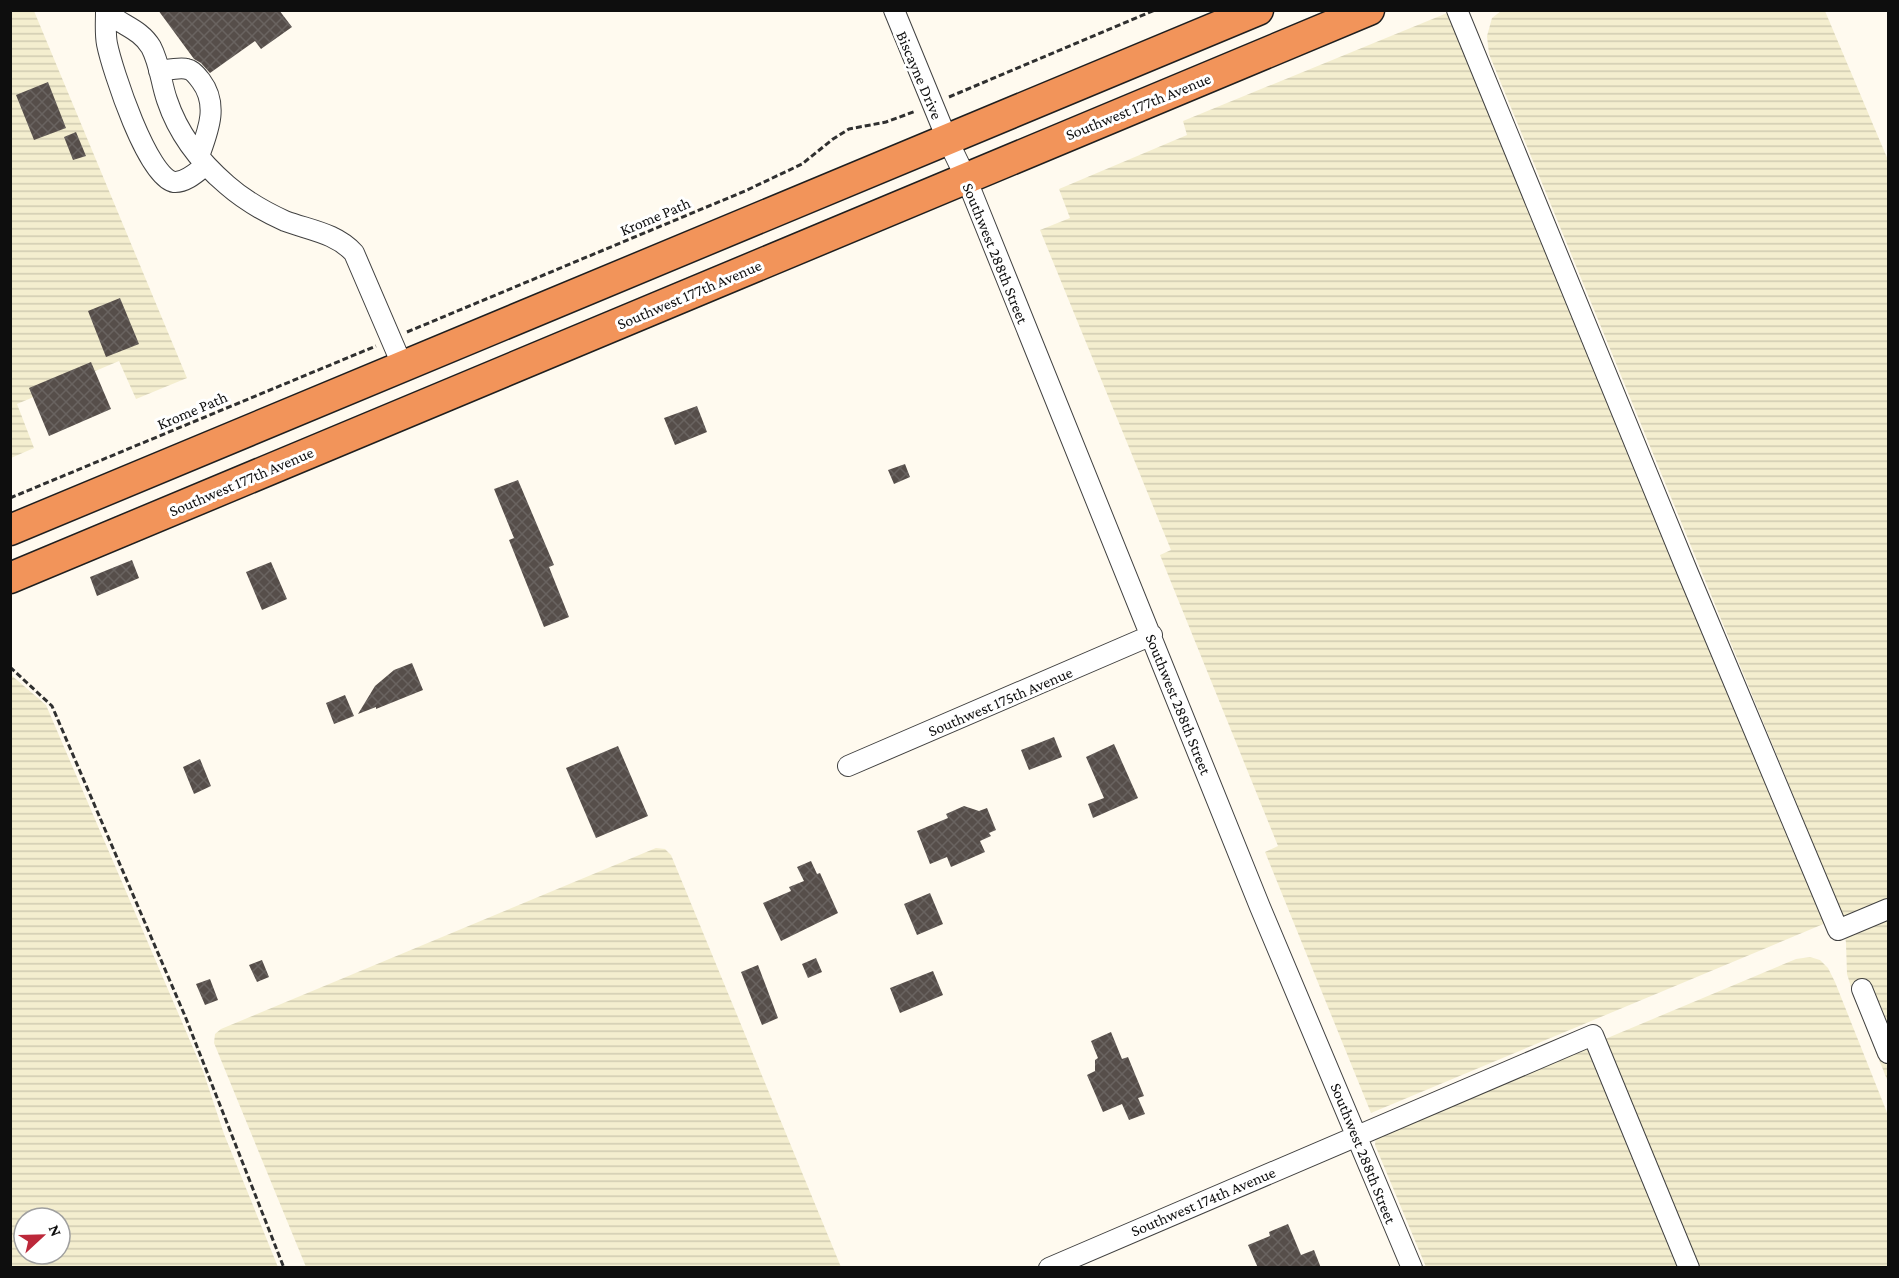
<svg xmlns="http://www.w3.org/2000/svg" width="1899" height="1278" font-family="'Crimson Pro',serif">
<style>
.farmland{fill:url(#farmland-rules);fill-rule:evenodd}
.building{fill:url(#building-cross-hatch)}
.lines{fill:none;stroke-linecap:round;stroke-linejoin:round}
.minor-casing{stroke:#414141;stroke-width:22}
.highway-casing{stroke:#1f1f1f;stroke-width:33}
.path{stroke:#303030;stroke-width:3;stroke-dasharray:6 3;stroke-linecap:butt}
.minor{stroke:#fff;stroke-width:20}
.highway{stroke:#f2945a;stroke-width:30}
.labels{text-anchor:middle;stroke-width:6;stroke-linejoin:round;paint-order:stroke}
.street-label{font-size:16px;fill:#0e0e0e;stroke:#fff}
</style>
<defs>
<pattern id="farmland-rules" width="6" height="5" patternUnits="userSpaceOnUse" patternTransform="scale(1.5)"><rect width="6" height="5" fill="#f4eecf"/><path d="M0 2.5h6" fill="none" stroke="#d0cbb1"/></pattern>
<pattern id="building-cross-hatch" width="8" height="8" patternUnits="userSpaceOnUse" patternTransform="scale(1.5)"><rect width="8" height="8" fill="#564e4a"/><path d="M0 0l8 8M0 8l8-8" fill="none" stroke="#696360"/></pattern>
</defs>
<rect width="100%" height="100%" fill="#fffaef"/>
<path class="farmland" d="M 11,11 L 34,11 L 187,378 L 136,399 L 119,361 L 17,404 L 34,448 L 11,458 Z
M 1452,11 L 1833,920 L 1371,1113 L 1265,852 L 1278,846 L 1160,555 L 1171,550 L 1040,230 L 1070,218 L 1059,189 L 1187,135 L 1183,121 Z
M 1501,11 L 1825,11 L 1888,160 L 1888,1082 L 1855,1000 L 1847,974 L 1846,943 L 1842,914 L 1489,54 L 1487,36 L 1492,18 Z
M 10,674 L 46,705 L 203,1071 L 224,1134 L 278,1267 L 11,1267 ZM 24,1218 L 60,1218 L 60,1254 L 24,1254 Z
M 656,848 L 665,849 L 671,855 L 841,1267 L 306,1267 L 214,1043 L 215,1034 L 221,1029 Z
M 1810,957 L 1820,960 L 1828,968 L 1835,982 L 1888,1115 L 1888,1267 L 1426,1267 L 1375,1145 L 1376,1135 L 1796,959 Z"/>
<path class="building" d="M 158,10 L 279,10 L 292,27 L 261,49 L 255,41 L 210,73 L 201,63 L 194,59 Z
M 48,82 L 66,128 L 34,140 L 16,95 Z
M 76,132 L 86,156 L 73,160 L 64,137 Z
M 120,298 L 139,344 L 106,357 L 88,311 Z
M 91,362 L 111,409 L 49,436 L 29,388 Z
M 697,406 L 707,432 L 675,445 L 664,418 Z
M 905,464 L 910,477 L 894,484 L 888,470 Z
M 518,480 L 554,565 L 549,567 L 569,617 L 544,627 L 509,540 L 514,538 L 494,489 Z
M 132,560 L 139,578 L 97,596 L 90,577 Z
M 271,562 L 287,599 L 262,610 L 246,572 Z
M 412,663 L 423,690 L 376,709 L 376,707 L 358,714 L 375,686 L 394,670 Z
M 345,695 L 354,716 L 334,724 L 326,703 Z
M 1054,737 L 1062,757 L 1029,770 L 1021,750 Z
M 1114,744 L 1138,798 L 1093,818 L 1088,804 L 1104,798 L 1086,757 Z
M 618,746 L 648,816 L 596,838 L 566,768 Z
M 200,759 L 211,786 L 194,794 L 183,767 Z
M 964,806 L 979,811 L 987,808 L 996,830 L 989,833 L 991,836 L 980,841 L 985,852 L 951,867 L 947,857 L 930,864 L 917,831 L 948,818 L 946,814 Z
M 811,861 L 817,874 L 820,873 L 838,913 L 781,941 L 763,903 L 791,891 L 789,887 L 804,881 L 797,867 Z
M 930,893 L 943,924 L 917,935 L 904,904 Z
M 816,958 L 822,972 L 808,978 L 802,964 Z
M 262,960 L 269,977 L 257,982 L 249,965 Z
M 758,965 L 778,1018 L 762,1025 L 741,972 Z
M 933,971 L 943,995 L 900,1013 L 890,988 Z
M 210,979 L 218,1000 L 205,1005 L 196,984 Z
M 1111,1032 L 1122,1059 L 1128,1057 L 1144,1096 L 1138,1098 L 1145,1114 L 1129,1120 L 1122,1104 L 1103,1112 L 1087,1075 L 1095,1071 L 1095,1060 L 1098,1058 L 1091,1041 Z
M 1288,1224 L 1301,1255 L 1314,1250 L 1321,1268 L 1258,1268 L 1248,1245 L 1270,1236 L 1269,1232 Z"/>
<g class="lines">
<defs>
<path id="minor" d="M 106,10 C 118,25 139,27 151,47 C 160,64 161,83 167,100 C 178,133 200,162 227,185 C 243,199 265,212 285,221 C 309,230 336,233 354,253 L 403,367
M 894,10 L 947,139 L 966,178 L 1260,907 L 1412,1268
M 1457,10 L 1688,573 L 1838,930 L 1888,909
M 106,12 C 106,22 105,34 107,44 C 112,69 148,179 174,182 C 186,183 198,171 206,165
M 159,71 C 167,70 180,67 187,69 C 193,70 198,77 201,81 C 219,105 208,131 199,156
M 848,766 L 1152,635
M 1862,989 L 1888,1053
M 1049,1268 L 1593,1035 L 1689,1268"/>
<path id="highway" d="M 10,530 L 1258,10
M 10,578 L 1369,10"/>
</defs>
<use href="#minor" class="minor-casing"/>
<use href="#highway" class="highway-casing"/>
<path class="path" d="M 949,97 L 1155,10
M 407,332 L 745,191 L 802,164 L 833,139 L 849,129 L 886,122 L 916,111
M 10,498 L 376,346
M 10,667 L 52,706 L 185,1016 L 284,1268"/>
<use href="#minor" class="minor"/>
<use href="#highway" class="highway"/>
</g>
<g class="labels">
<g class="street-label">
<text transform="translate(920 75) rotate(67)" y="6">Biscayne Drive</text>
<text transform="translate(1138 106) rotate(-22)" y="6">Southwest 177th Avenue</text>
<text transform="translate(655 216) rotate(-23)" y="6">Krome Path</text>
<text transform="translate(996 253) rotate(68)" y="6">Southwest 288th Street</text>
<text transform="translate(689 294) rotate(-23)" y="6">Southwest 177th Avenue</text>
<text transform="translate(192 410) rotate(-23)" y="6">Krome Path</text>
<text transform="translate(241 481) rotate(-23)" y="6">Southwest 177th Avenue</text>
<text transform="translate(1000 701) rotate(-23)" y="6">Southwest 175th Avenue</text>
<text transform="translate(1179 704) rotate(68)" y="6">Southwest 288th Street</text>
<text transform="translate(1364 1153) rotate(68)" y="6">Southwest 288th Street</text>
<text transform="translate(1203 1201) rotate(-23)" y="6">Southwest 174th Avenue</text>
</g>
</g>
<rect width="1899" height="1278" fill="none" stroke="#0e0e0e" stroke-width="24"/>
<g transform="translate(42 1236) rotate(68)"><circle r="28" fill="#ffffff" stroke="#9f9f9f" stroke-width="1.5"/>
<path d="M0-4.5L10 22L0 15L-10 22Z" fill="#bc283a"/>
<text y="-9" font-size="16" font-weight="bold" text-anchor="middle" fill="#0e0e0e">N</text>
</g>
</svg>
